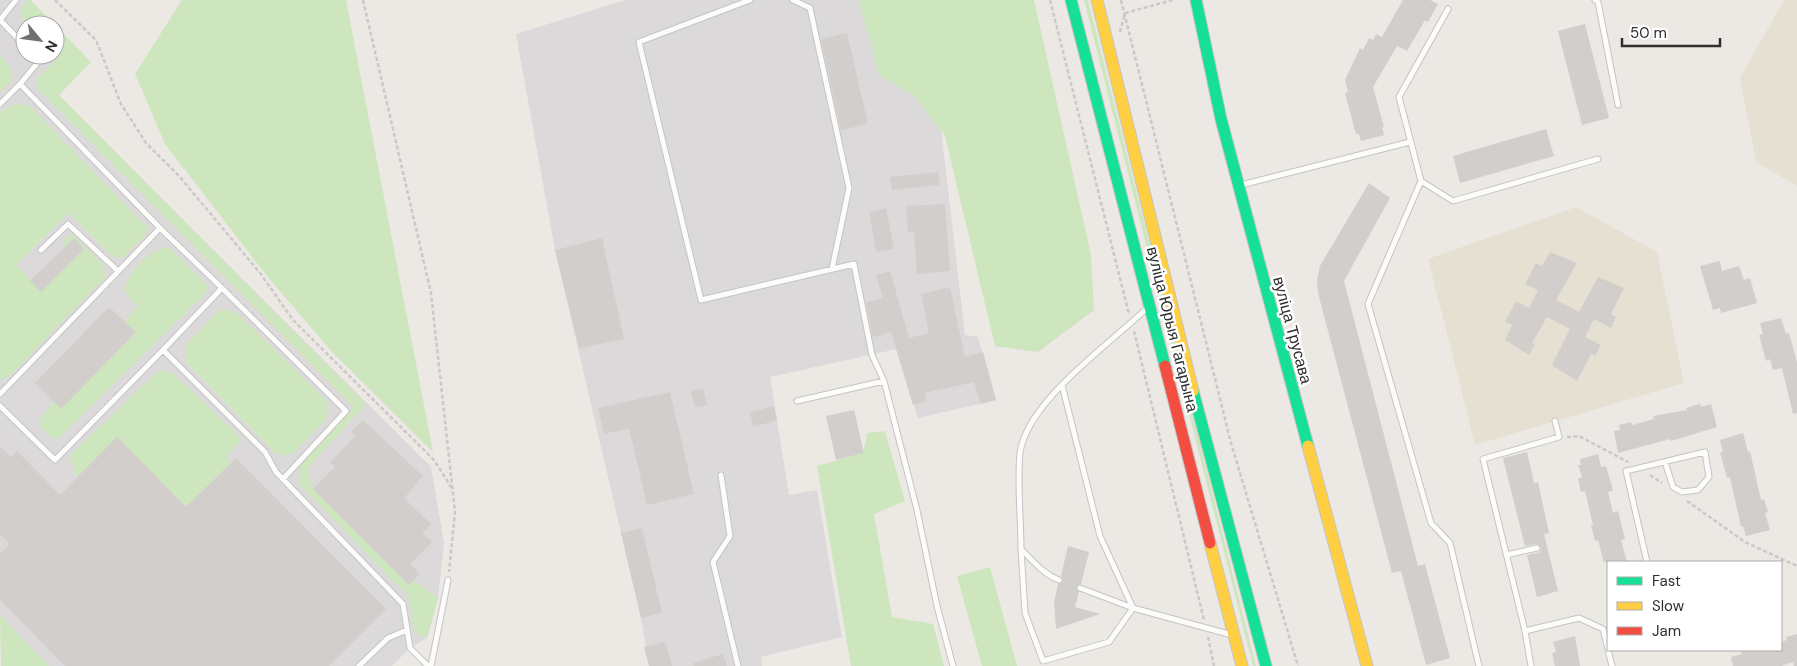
<svg xmlns="http://www.w3.org/2000/svg" width="1797" height="666" font-family="'DM Sans',sans-serif">
<style>
.industrial{fill:#dcd9db}
.education{fill:#e6e0d3}
.green{fill:#cee6be}
.building{fill:#d1cecb}
.lines{fill:none;stroke-linecap:round;stroke-linejoin:round}
.lane-casing{stroke:#c5c4c5;stroke-width:7}
.fast-casing{stroke:#c5c4c5;stroke-width:13}
.slow-casing{stroke:#c5c4c5;stroke-width:13}
.jam-casing{stroke:#c5c4c5;stroke-width:13}
.path{stroke:#c9c9c8;stroke-width:2.5;stroke-dasharray:4 2.5;stroke-linecap:butt}
.lane{stroke:#fcfcfb;stroke-width:5}
.fast{stroke:#16e098;stroke-width:11}
.slow{stroke:#ffcf43;stroke-width:11}
.jam{stroke:#f24e42;stroke-width:11}
.labels{text-anchor:middle;stroke-width:5;stroke-linejoin:round;paint-order:stroke}
.street-label{font-size:16px;fill:#2e2e2e;stroke:#fff}
</style>
<rect width="100%" height="100%" fill="#ece8e4"/>
<path class="industrial" d="M 0,0 L 30,0 L 55,25 L 25,25 L 25,55 L 55,55 L 55,25 L 58,95 L 431,467 L 444,543 L 438,598 L 427,638 L 410,648 L 392,666 L 49,666 L 0,615 Z
M 625,0 L 926,0 L 965,335 L 978,337 L 996,400 L 918,418 L 897,349 L 770,377 L 789,495 L 817,490 L 842,637 L 761,657 L 762,666 L 649,666 L 641,618 L 555,250 L 516,34 Z"/>
<path class="education" d="M 1784,0 L 1797,0 L 1797,186 L 1756,162 L 1740,78 Z
M 1576,207 L 1657,252 L 1684,383 L 1475,445 L 1428,259 Z"/>
<path class="green" d="M 27,0 L 30,0 L 55,25 L 25,25 L 20,11 Z
M 182,0 L 346,0 L 433,452 L 332,352 L 267,276 L 165,144 L 135,74 Z
M 859,0 L 1034,0 L 1091,255 L 1094,310 L 1038,352 L 995,346 L 945,136 L 915,97 L 879,75 Z
M 1084,0 L 1088,0 L 1256,666 L 1253,666 Z
M 55,25 L 91,62 L 59,95 L 366,404 L 307,469 L 313,489 L 409,585 L 414,580 L 438,598 L 427,638 L 414,633 L 411,608 L 406,594 L 300,485 L 300,466 L 353,407 L 38,89 L 38,78 L 56,59 L 53,55 L 55,55 Z
M 0,55 L 12,69 L 11,82 L 0,92 Z
M 18,104 L 30,106 L 147,227 L 146,235 L 122,258 L 113,257 L 69,213 L 16,265 L 41,291 L 84,250 L 74,239 L 64,248 L 63,239 L 73,234 L 104,266 L 106,276 L 10,376 L 0,380 L 0,113 L 5,108 Z
M 169,247 L 206,284 L 209,290 L 61,436 L 52,439 L 39,425 C 44,400 113,351 135,332 L 124,321 L 137,306 L 124,291 C 129,272 148,249 169,247 Z
M 224,309 L 237,313 L 324,398 L 329,409 L 326,419 L 293,454 L 281,455 L 274,452 L 186,363 L 186,345 L 217,312 Z
M 163,370 L 172,372 L 242,439 L 226,457 L 231,463 L 186,507 L 117,437 L 77,478 L 69,456 L 156,373 Z
M 885,431 L 905,501 L 874,514 L 892,617 L 933,624 L 944,666 L 851,666 L 817,466 L 863,453 L 867,433 Z
M 990,567 L 1017,666 L 982,666 L 957,576 Z
M 0,615 L 49,666 L 1,666 Z"/>
<path class="building" d="M 1403,0 L 1430,0 L 1438,4 L 1428,22 L 1425,20 L 1407,51 L 1397,46 L 1373,87 L 1384,127 L 1382,127 L 1384,135 L 1361,141 L 1359,134 L 1356,134 L 1345,93 L 1348,92 L 1345,80 L 1360,48 L 1363,50 L 1369,38 L 1373,40 L 1376,34 L 1382,37 Z
M 1585,24 L 1609,118 L 1582,125 L 1558,31 Z
M 847,33 L 868,124 L 841,130 L 821,39 Z
M 1546,129 L 1554,156 L 1460,183 L 1453,156 Z
M 938,172 L 940,185 L 892,190 L 890,177 Z
M 1369,183 L 1390,198 L 1344,281 L 1418,566 L 1425,564 L 1450,658 L 1426,665 L 1401,571 L 1392,573 L 1318,293 L 1317,279 L 1320,266 Z
M 945,204 L 950,271 L 917,274 L 914,232 L 908,232 L 906,206 Z
M 886,208 L 894,249 L 876,252 L 869,212 Z
M 74,238 L 84,249 L 41,292 L 30,281 Z
M 602,238 L 624,339 L 579,348 L 555,250 Z
M 1550,252 L 1577,263 L 1556,300 L 1579,312 L 1598,277 L 1624,288 L 1611,314 L 1616,317 L 1611,328 L 1594,319 L 1585,337 L 1601,345 L 1595,356 L 1591,354 L 1577,381 L 1552,365 L 1570,329 L 1547,317 L 1532,343 L 1535,344 L 1529,355 L 1505,340 L 1512,325 L 1505,322 L 1516,301 L 1529,308 L 1538,290 L 1525,284 L 1536,263 L 1542,266 Z
M 1720,261 L 1722,271 L 1739,266 L 1744,280 L 1750,278 L 1757,303 L 1721,313 L 1720,308 L 1713,310 L 1700,266 Z
M 890,271 L 909,338 L 929,333 L 921,294 L 950,287 L 965,357 L 983,352 L 996,400 L 981,404 L 974,382 L 925,393 L 927,401 L 913,405 L 891,332 L 873,337 L 866,302 L 883,298 L 876,275 Z
M 109,307 L 136,332 L 61,409 L 35,383 Z
M 1781,318 L 1786,334 L 1789,333 L 1797,362 L 1797,413 L 1793,414 L 1782,368 L 1773,370 L 1770,359 L 1766,361 L 1759,335 L 1763,334 L 1760,323 Z
M 703,388 L 707,405 L 695,407 L 691,391 Z
M 670,392 L 694,494 L 647,505 L 629,428 L 604,434 L 598,408 Z
M 1700,404 L 1701,407 L 1711,404 L 1717,427 L 1671,441 L 1670,439 L 1618,453 L 1614,431 L 1620,430 L 1619,425 L 1631,422 L 1632,425 L 1654,419 L 1653,416 L 1687,410 L 1686,408 Z
M 774,406 L 777,420 L 753,427 L 750,412 Z
M 854,410 L 864,453 L 836,460 L 826,416 Z
M 363,420 L 423,476 L 404,498 L 431,524 L 422,533 L 432,542 L 410,564 L 420,574 L 409,585 L 313,489 L 335,467 L 330,462 L 355,436 L 351,432 Z
M 1743,433 L 1748,452 L 1750,451 L 1761,500 L 1764,499 L 1768,512 L 1765,513 L 1770,530 L 1746,536 L 1743,526 L 1741,527 L 1730,477 L 1727,478 L 1720,452 L 1723,452 L 1720,440 Z
M 117,437 L 186,507 L 236,458 L 386,609 L 329,666 L 65,666 L 0,600 L 0,554 L 10,544 L 0,534 L 0,446 L 11,457 L 17,451 L 60,495 Z
M 1527,452 L 1534,483 L 1538,482 L 1549,533 L 1544,534 L 1558,591 L 1537,597 L 1527,555 L 1540,552 L 1541,547 L 1537,544 L 1525,546 L 1503,458 Z
M 1598,454 L 1601,467 L 1606,466 L 1613,490 L 1608,492 L 1613,513 L 1618,511 L 1625,539 L 1621,540 L 1627,562 L 1604,562 L 1598,540 L 1595,541 L 1591,525 L 1593,525 L 1585,491 L 1581,492 L 1578,479 L 1582,477 L 1578,465 L 1581,465 L 1580,459 Z
M 642,528 L 662,613 L 641,618 L 621,533 Z
M 1068,546 L 1089,552 L 1081,584 L 1076,587 L 1079,592 L 1075,607 L 1100,614 L 1056,629 L 1054,602 L 1058,584 L 1063,581 L 1061,576 Z
M 1797,634 L 1797,666 L 1794,666 L 1793,662 L 1781,666 L 1733,666 L 1731,657 L 1742,654 L 1740,650 L 1781,650 L 1781,642 L 1787,640 L 1786,637 Z
M 1575,636 L 1580,666 L 1555,666 L 1552,653 L 1556,652 L 1553,642 Z
M 665,642 L 672,666 L 649,666 L 644,647 Z
M 723,654 L 727,666 L 694,666 L 693,663 Z"/>
<g class="lines">
<defs>
<path id="lane" d="M 16,0 L 0,20 L 25,46
M 750,0 L 639,42 L 701,300 L 854,264 L 872,355 L 884,381
M 793,0 L 810,8 L 849,188 L 832,269
M 1595,0 L 1598,2 L 1618,105
M 1448,9 L 1399,97 L 1421,181 L 1453,201 L 1598,159
M 33,55 L 39,61 L 20,84 L 160,228 L 222,288 L 163,350
M 0,104 L 20,84
M 1421,181 L 1368,304 L 1431,523 L 1450,543 L 1479,666
M 1241,185 L 1410,142
M 41,250 L 68,224 L 118,271
M 222,288 L 346,411 L 283,479
M 0,394 L 160,228
M 797,401 L 884,381 L 917,510 L 937,606 L 953,666
M 0,406 L 55,460 L 163,350 L 265,452 L 276,472 L 403,604 L 410,648 L 428,666
M 721,475 L 730,536 L 713,562 L 738,666
M 1021,549 L 1025,613 L 1043,661 L 1109,642 L 1133,608 L 1100,536 L 1062,385
M 1506,555 L 1537,548
M 1647,562 L 1626,471 C 1653,465 1679,458 1705,452 L 1709,477 L 1698,490 L 1682,492 L 1673,487 L 1665,462
M 1059,580 C 1043,574 1033,561 1021,549 C 1021,519 1017,482 1020,453 C 1027,401 1110,344 1146,309
M 1080,588 L 1133,608 L 1232,635
M 1525,631 L 1483,459 L 1559,437 L 1555,421
M 1608,650 L 1612,666
M 359,666 L 388,638 L 407,630
M 431,666 L 448,580
M 1531,666 L 1525,631 L 1579,618 L 1603,629 L 1608,649"/>
<path id="fast" d="M 1071,0 L 1165,366
M 1196,0 L 1221,119 L 1308,446
M 1193,391 L 1266,666"/>
<path id="slow" d="M 1097,0 L 1193,391
M 1308,446 L 1367,666
M 1210,543 L 1242,666"/>
<path id="jam" d="M 1165,366 L 1210,543"/>
</defs>
<use href="#lane" class="lane-casing"/>
<use href="#fast" class="fast-casing"/>
<use href="#slow" class="slow-casing"/>
<use href="#jam" class="jam-casing"/>
<path class="path" d="M 55,0 L 96,40 L 121,104 L 146,143 L 179,176 L 260,273 L 293,320 L 434,460 L 453,490
M 363,0 L 431,293 L 455,512 L 449,572
M 1050,0 L 1129,314
M 1121,0 L 1231,443 L 1298,666
M 1120,32 L 1125,13 L 1173,0
M 1134,331 L 1204,620
M 1567,437 L 1579,436 L 1628,462
M 1650,475 L 1662,483
M 1687,501 L 1745,542 L 1797,566
M 1208,637 L 1214,666"/>
<use href="#lane" class="lane"/>
<use href="#fast" class="fast"/>
<use href="#slow" class="slow"/>
<use href="#jam" class="jam"/>
</g>
<g class="labels">
<g class="street-label">
<text transform="translate(1173 329) rotate(76)" y="6">вуліца Юрыя Гагарына</text>
<text transform="translate(1293 330) rotate(75)" y="6">вуліца Трусава</text>
</g>
</g>
<rect x="1607" y="561" width="175" height="90" fill="#ffffff" stroke="#ababab"/>
<rect x="1617" y="577" width="25" height="8" fill="#16e098" stroke="#ababab"/>
<text x="1652" y="586" font-size="15" fill="#2e2e2e">Fast</text>
<rect x="1617" y="602" width="25" height="8" fill="#ffcf43" stroke="#ababab"/>
<text x="1652" y="611" font-size="15" fill="#2e2e2e">Slow</text>
<rect x="1617" y="627" width="25" height="8" fill="#f24e42" stroke="#ababab"/>
<text x="1652" y="636" font-size="15" fill="#2e2e2e">Jam</text>
<g transform="translate(40 40) rotate(119)"><circle r="24" fill="#ffffff" stroke="#ababab"/>
<path d="M0-4L9 19L0 12L-9 19Z" fill="#706f6e"/>
<text y="-8" font-size="14" font-weight="bold" text-anchor="middle" fill="#2e2e2e">N</text>
</g>
<path d="M1622 38v8h98v-8" fill="none" stroke="#2e2e2e" stroke-width="2.5"/>
<text x="1630" y="38" font-size="15" fill="#2e2e2e" stroke="#ffffff" stroke-width="4" paint-order="stroke">50 m</text>
</svg>
